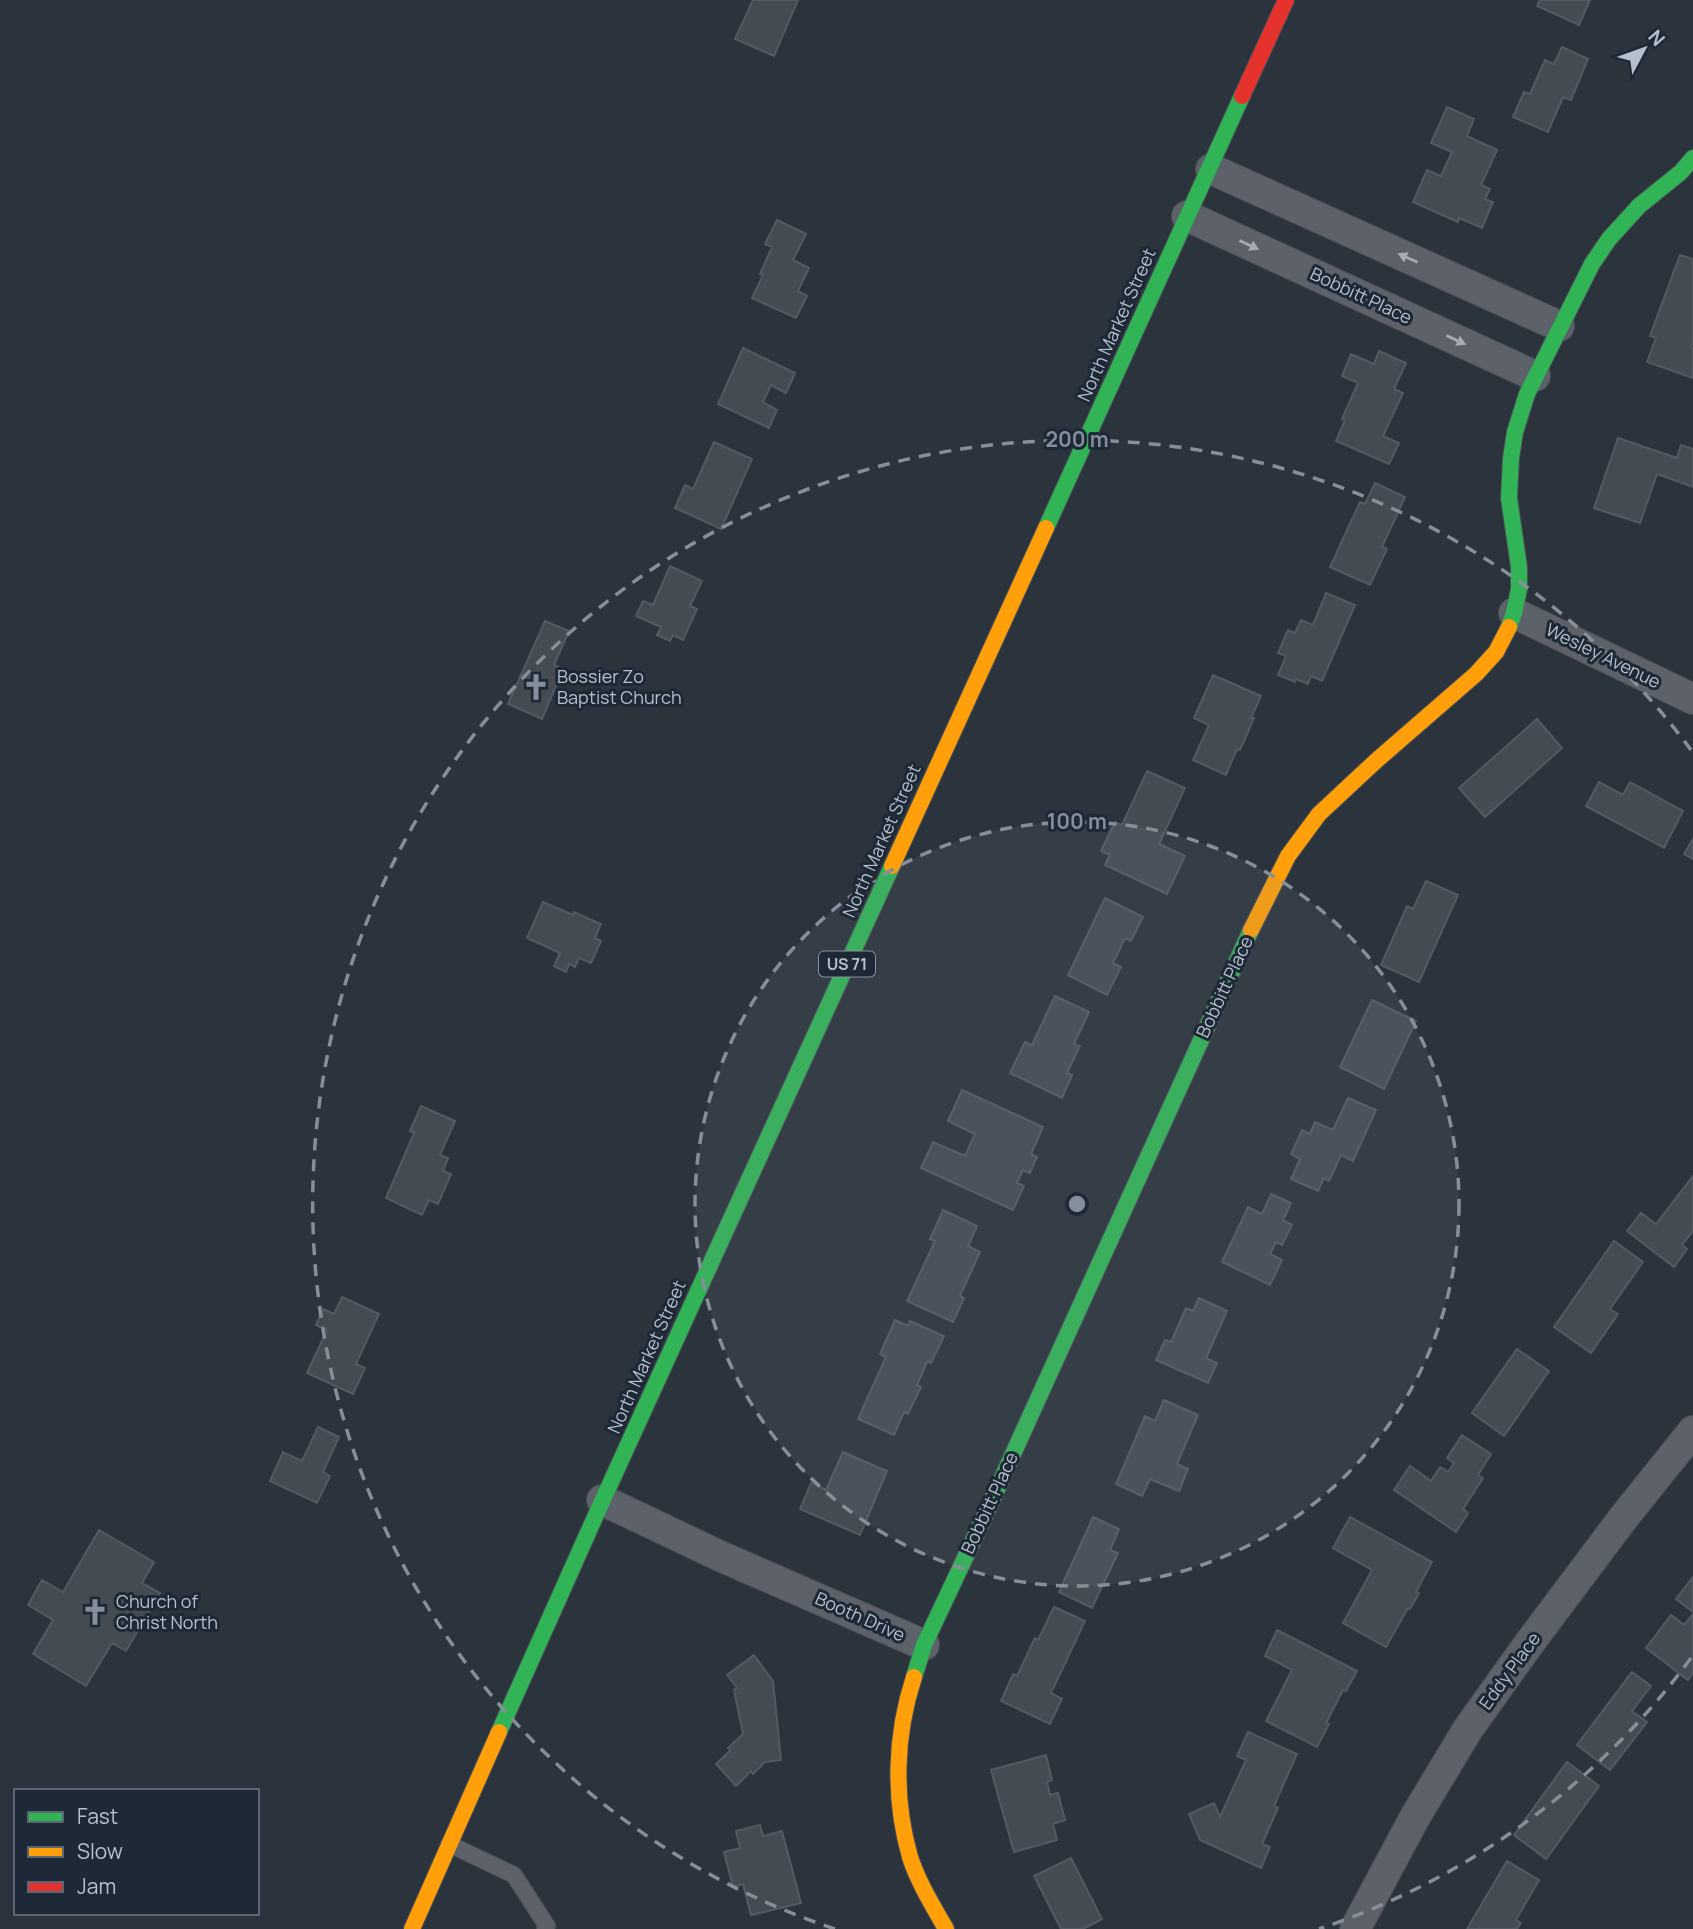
<svg xmlns="http://www.w3.org/2000/svg" width="1693" height="1929" font-family="Manrope,sans-serif">
<style>
.building{fill:#444b52;stroke:#535a63;stroke-width:2}
.lines{fill:none;stroke-linecap:round;stroke-linejoin:round}
.lane-casing{stroke:#4a4f56;stroke-width:18}
.street-casing{stroke:#4a4f56;stroke-width:32}
.fast-casing{stroke:#4a4f56;stroke-width:18}
.slow-casing{stroke:#4a4f56;stroke-width:18}
.jam-casing{stroke:#4a4f56;stroke-width:18}
.lane{stroke:#5d6169;stroke-width:16}
.street{stroke:#5d6169;stroke-width:30}
.fast{stroke:#30b455;stroke-width:16}
.slow{stroke:#ff9f0a;stroke-width:16}
.jam{stroke:#e5322d;stroke-width:16}
.oneway{fill:#a4acb8}
.ring{fill:none;stroke:#858e9a;stroke-width:3.5;stroke-dasharray:12 9}
.labels{text-anchor:middle;stroke-width:6;stroke-linejoin:round;paint-order:stroke}
.shield{fill:#1e2937;stroke:#88929f;stroke-width:2}
.shield-label{font-size:16px;font-weight:bold;fill:#b6bfcc}
.street-label{font-size:18px;fill:#b6bfcc;stroke:#1e2937}
.poi-label{font-size:18px;fill:#b6bfcc;stroke:#1e2937;text-anchor:start}
.centre{fill:#858e9a;stroke:#1e2937;stroke-width:3.5}
.ring-label{font-size:21px;text-anchor:middle;font-weight:bold;fill:#858e9a;stroke:#1e2937;stroke-width:6;stroke-linejoin:round;paint-order:stroke}
</style>
<rect width="100%" height="100%" fill="#2b333c"/>
<path class="building" d="M 753,0 L 798,0 L 774,56 L 735,39 Z
M 1540,0 L 1590,0 L 1579,25 L 1537,6 Z
M 1562,47 L 1588,59 L 1571,100 L 1563,97 L 1548,132 L 1513,117 L 1524,92 L 1530,94 L 1545,60 L 1554,64 Z
M 1447,107 L 1474,119 L 1467,136 L 1497,150 L 1481,185 L 1490,189 L 1485,199 L 1493,202 L 1482,228 L 1459,218 L 1458,222 L 1413,202 L 1427,170 L 1441,176 L 1452,152 L 1431,143 Z
M 777,220 L 806,234 L 793,260 L 809,268 L 798,291 L 807,296 L 796,318 L 752,298 L 763,275 L 760,274 L 772,247 L 765,244 Z
M 1680,255 L 1693,259 L 1693,342 L 1691,347 L 1693,348 L 1693,378 L 1647,362 L 1656,338 L 1650,336 Z
M 743,348 L 795,373 L 786,393 L 771,385 L 763,402 L 777,410 L 769,428 L 718,404 Z
M 1379,351 L 1406,363 L 1394,389 L 1403,393 L 1383,436 L 1399,443 L 1389,464 L 1336,441 L 1345,420 L 1342,419 L 1358,383 L 1342,376 L 1351,354 L 1374,364 Z
M 1618,438 L 1677,458 L 1681,445 L 1693,449 L 1693,487 L 1657,474 L 1640,523 L 1594,508 Z
M 714,442 L 752,459 L 721,529 L 675,508 L 685,485 L 693,489 Z
M 1375,483 L 1405,497 L 1382,547 L 1387,549 L 1370,585 L 1330,567 L 1360,502 L 1365,504 Z
M 670,566 L 702,581 L 690,606 L 697,609 L 683,640 L 673,635 L 670,641 L 657,635 L 661,627 L 636,616 L 643,601 L 653,605 Z
M 1326,593 L 1355,605 L 1322,681 L 1311,676 L 1308,684 L 1296,679 L 1295,682 L 1278,675 L 1286,656 L 1278,653 L 1288,630 L 1295,633 L 1301,620 L 1313,625 Z
M 545,621 L 569,631 L 554,665 L 563,669 L 542,719 L 508,704 Z
M 1213,675 L 1261,696 L 1251,718 L 1254,718 L 1240,750 L 1237,749 L 1226,775 L 1193,760 L 1209,725 L 1194,718 Z
M 1537,719 L 1562,748 L 1485,817 L 1459,788 Z
M 1147,771 L 1185,788 L 1159,844 L 1185,856 L 1167,894 L 1105,865 L 1110,855 L 1101,851 L 1115,822 L 1122,825 Z
M 1599,782 L 1623,795 L 1630,782 L 1683,811 L 1664,848 L 1586,806 Z
M 1693,839 L 1693,859 L 1684,854 Z
M 1426,881 L 1458,895 L 1419,982 L 1381,965 L 1407,906 L 1413,909 Z
M 1105,898 L 1143,917 L 1131,941 L 1125,938 L 1113,963 L 1121,967 L 1107,995 L 1068,975 Z
M 543,902 L 573,915 L 574,912 L 601,924 L 595,938 L 601,941 L 591,963 L 579,958 L 575,967 L 569,964 L 566,972 L 554,966 L 560,953 L 527,938 Z
M 1055,996 L 1089,1012 L 1074,1044 L 1080,1046 L 1067,1073 L 1072,1075 L 1062,1098 L 1010,1073 L 1025,1042 L 1032,1045 Z
M 1372,1000 L 1416,1021 L 1384,1089 L 1340,1067 Z
M 962,1090 L 1043,1127 L 1031,1154 L 1037,1157 L 1030,1173 L 1023,1170 L 1017,1183 L 1024,1186 L 1013,1210 L 921,1168 L 933,1142 L 965,1156 L 975,1134 L 948,1121 Z
M 1348,1098 L 1376,1110 L 1353,1161 L 1341,1155 L 1329,1181 L 1324,1178 L 1318,1191 L 1291,1179 L 1300,1159 L 1291,1154 L 1302,1130 L 1310,1134 L 1315,1122 L 1333,1130 Z
M 421,1106 L 455,1121 L 440,1155 L 448,1158 L 443,1171 L 451,1174 L 438,1204 L 429,1200 L 422,1215 L 386,1198 L 414,1133 L 410,1131 Z
M 1693,1176 L 1693,1231 L 1682,1245 L 1687,1249 L 1674,1267 L 1627,1231 L 1641,1213 L 1656,1224 Z
M 1271,1194 L 1291,1203 L 1283,1220 L 1292,1225 L 1282,1245 L 1276,1242 L 1270,1254 L 1282,1260 L 1270,1285 L 1222,1262 L 1248,1207 L 1262,1214 Z
M 943,1210 L 977,1226 L 968,1246 L 980,1252 L 960,1296 L 964,1298 L 953,1322 L 907,1301 L 935,1241 L 930,1239 Z
M 1614,1241 L 1643,1262 L 1610,1309 L 1618,1314 L 1591,1353 L 1554,1327 Z
M 342,1297 L 379,1314 L 356,1364 L 365,1368 L 353,1394 L 307,1373 L 327,1330 L 316,1325 L 323,1309 L 334,1314 Z
M 1199,1298 L 1227,1311 L 1206,1358 L 1217,1363 L 1208,1383 L 1156,1360 L 1165,1340 L 1171,1342 L 1186,1308 L 1193,1311 Z
M 895,1320 L 908,1326 L 910,1321 L 944,1336 L 931,1363 L 927,1362 L 917,1385 L 921,1387 L 908,1414 L 904,1412 L 894,1435 L 858,1419 L 886,1357 L 880,1354 Z
M 1517,1349 L 1549,1371 L 1504,1436 L 1472,1413 Z
M 1164,1400 L 1198,1415 L 1177,1464 L 1188,1469 L 1179,1491 L 1150,1479 L 1142,1496 L 1116,1484 L 1145,1416 L 1155,1421 Z
M 318,1427 L 339,1437 L 323,1472 L 330,1476 L 317,1503 L 270,1481 L 283,1452 L 302,1461 Z
M 1462,1435 L 1491,1454 L 1478,1475 L 1483,1478 L 1463,1509 L 1468,1513 L 1456,1532 L 1394,1490 L 1410,1466 L 1431,1481 L 1440,1467 L 1448,1472 L 1454,1463 L 1447,1458 Z
M 843,1452 L 887,1471 L 860,1535 L 800,1509 L 811,1483 L 826,1490 Z
M 1093,1517 L 1119,1529 L 1110,1550 L 1118,1553 L 1092,1608 L 1059,1592 Z
M 1350,1517 L 1432,1562 L 1416,1592 L 1419,1593 L 1410,1609 L 1408,1608 L 1386,1647 L 1343,1623 L 1372,1570 L 1333,1548 Z
M 99,1530 L 154,1562 L 142,1583 L 160,1593 L 126,1651 L 112,1643 L 86,1686 L 33,1654 L 53,1620 L 28,1605 L 42,1580 L 63,1592 Z
M 1693,1577 L 1693,1612 L 1676,1599 Z
M 1054,1607 L 1085,1621 L 1051,1693 L 1062,1699 L 1050,1724 L 1001,1701 L 1013,1674 L 1017,1676 L 1035,1638 L 1038,1640 Z
M 1693,1614 L 1693,1672 L 1688,1680 L 1646,1648 L 1671,1615 L 1684,1625 Z
M 1277,1630 L 1357,1671 L 1346,1691 L 1343,1690 L 1326,1723 L 1329,1724 L 1317,1747 L 1266,1721 L 1292,1670 L 1265,1656 Z
M 754,1655 L 773,1681 L 781,1760 L 765,1762 L 753,1774 L 751,1771 L 736,1786 L 716,1764 L 730,1751 L 728,1748 L 743,1734 L 734,1690 L 737,1688 L 727,1675 Z
M 1632,1672 L 1651,1686 L 1632,1711 L 1647,1722 L 1610,1770 L 1577,1745 Z
M 1248,1732 L 1297,1754 L 1274,1806 L 1278,1808 L 1262,1844 L 1270,1847 L 1261,1868 L 1200,1840 L 1189,1814 L 1214,1803 L 1220,1817 L 1246,1760 L 1237,1756 Z
M 1046,1755 L 1052,1780 L 1047,1782 L 1050,1795 L 1058,1793 L 1065,1820 L 1053,1824 L 1057,1840 L 1014,1852 L 991,1770 Z
M 1567,1762 L 1599,1786 L 1546,1859 L 1514,1835 Z
M 760,1825 L 763,1836 L 782,1831 L 801,1903 L 751,1915 L 743,1884 L 733,1887 L 724,1852 L 740,1848 L 736,1831 Z
M 1071,1858 L 1102,1919 L 1083,1929 L 1061,1929 L 1034,1876 Z
M 1507,1861 L 1539,1880 L 1516,1920 L 1521,1923 L 1517,1929 L 1467,1929 Z"/>
<g class="lines">
<defs>
<path id="lane" d="M 449,1844 L 514,1875 L 547,1926 L 545,1929"/>
<path id="street" d="M 1211,169 L 1559,326
M 1187,216 L 1535,376
M 1514,613 L 1693,699
M 602,1500 L 720,1556 L 924,1645
M 1355,1929 L 1415,1817 L 1468,1729 L 1528,1645 L 1624,1517 L 1693,1431"/>
<path id="fast" d="M 1046,528 L 1242,96
M 1509,627 L 1514,613 L 1519,589 L 1519,567 L 1509,498 L 1511,458 L 1515,432 L 1527,394 L 1592,264 L 1609,239 L 1639,206 L 1681,172 L 1693,158
M 914,1677 L 924,1645 L 988,1509 L 1251,930
M 499,1732 L 595,1517 L 892,866"/>
<path id="slow" d="M 892,866 L 1046,528
M 1251,930 L 1288,856 L 1319,814 L 1377,760 L 1476,674 L 1496,652 L 1509,627
M 914,1677 C 895,1735 893,1798 910,1857 C 918,1882 933,1906 946,1929
M 412,1929 L 499,1732"/>
<path id="jam" d="M 1242,96 L 1286,0"/>
</defs>
<use href="#lane" class="lane-casing"/>
<use href="#street" class="street-casing"/>
<use href="#fast" class="fast-casing"/>
<use href="#slow" class="slow-casing"/>
<use href="#jam" class="jam-casing"/>
<use href="#lane" class="lane"/>
<use href="#street" class="street"/>
<use href="#fast" class="fast"/>
<use href="#slow" class="slow"/>
<use href="#jam" class="jam"/>
</g>
<defs><path id="oneway-solid" d="M-6-.8H1V-3.2L6.5 0L1 3.2V.8H-6Z" transform="scale(1.75)"/></defs>
<g class="oneway">
<use href="#oneway-solid" transform="translate(1249 245) rotate(25)"/>
<use href="#oneway-solid" transform="translate(1408 258) rotate(-156)"/>
<use href="#oneway-solid" transform="translate(1456 340) rotate(25)"/>
</g>
<circle cx="1077" cy="1204" r="382" fill="#858e9a" fill-opacity=".12"/>
<g class="ring">
<circle cx="1077" cy="1204" r="382"/>
<path d="M1691 1658A764 764 0 0 1 1319 1929M835 1929A764 764 0 1 1 1691 750"/>
</g>
<defs>
<symbol id="church-bare" viewBox="-9 -9 18 18"><path d="M-1.2-6h2.4v3.5h3.3v2.4h-3.3V6h-2.4V-.1h-3.3v-2.4h3.3Z" fill="#858e9a" stroke="#1e2937" stroke-width="2.5" paint-order="stroke"/></symbol>
</defs>
<g fill-rule="evenodd">
<use href="#church-bare" x="517" y="668" width="38" height="38"/>
<use href="#church-bare" x="76" y="1593" width="38" height="38"/>
</g>
<g class="labels">
<rect class="shield" x="819" y="951.5" width="56" height="25" rx="5"/>
<g class="shield-label">
<text x="847" y="970">US 71</text>
</g>
<g class="street-label">
<text transform="translate(1361 296) rotate(25)" y="6">Bobbitt Place</text>
<text transform="translate(1117 325) rotate(-66)" y="6">North Market Street</text>
<text transform="translate(1603 656) rotate(26)" y="6">Wesley Avenue</text>
<text transform="translate(882 841) rotate(-66)" y="6">North Market Street</text>
<text transform="translate(1225 987) rotate(-65)" y="6">Bobbitt Place</text>
<text transform="translate(647 1357) rotate(-66)" y="6">North Market Street</text>
<text transform="translate(990 1503) rotate(-65)" y="6">Bobbitt Place</text>
<text transform="translate(860 1617) rotate(24)" y="6">Booth Drive</text>
<text transform="translate(1510 1671) rotate(-54)" y="6">Eddy Place</text>
</g>
<g class="poi-label">
<text x="557" y="683">Bossier Zo<tspan x="557" dy="21">Baptist Church</tspan></text>
<text x="116" y="1608">Church of<tspan x="116" dy="21">Christ North</tspan></text>
</g>
</g>
<circle cx="1077" cy="1204" r="10" class="centre"/>
<g class="ring-label">
<text x="1077" y="447">200 m</text>
<text x="1077" y="829">100 m</text>
</g>
<rect x="14" y="1789" width="245" height="126" fill="#1e2937" stroke="#5b6573" stroke-width="2"/>
<rect x="28" y="1812" width="35" height="10" fill="#30b455" stroke="#5b6573" stroke-width="2"/>
<text x="77" y="1824" font-size="21" fill="#b6bfcc">Fast</text>
<rect x="28" y="1847" width="35" height="10" fill="#ff9f0a" stroke="#5b6573" stroke-width="2"/>
<text x="77" y="1859" font-size="21" fill="#b6bfcc">Slow</text>
<rect x="28" y="1882" width="35" height="10" fill="#e5322d" stroke="#5b6573" stroke-width="2"/>
<text x="77" y="1894" font-size="21" fill="#b6bfcc">Jam</text>
<g transform="translate(1644 49) rotate(49)" stroke="#1e2937" stroke-width="5" paint-order="stroke">
<path d="M0-5L12 26L0 18L-12 26Z" fill="#b6bfcc"/>
<text y="-10" font-size="19" font-weight="bold" text-anchor="middle" fill="#b6bfcc">N</text>
</g>
</svg>
